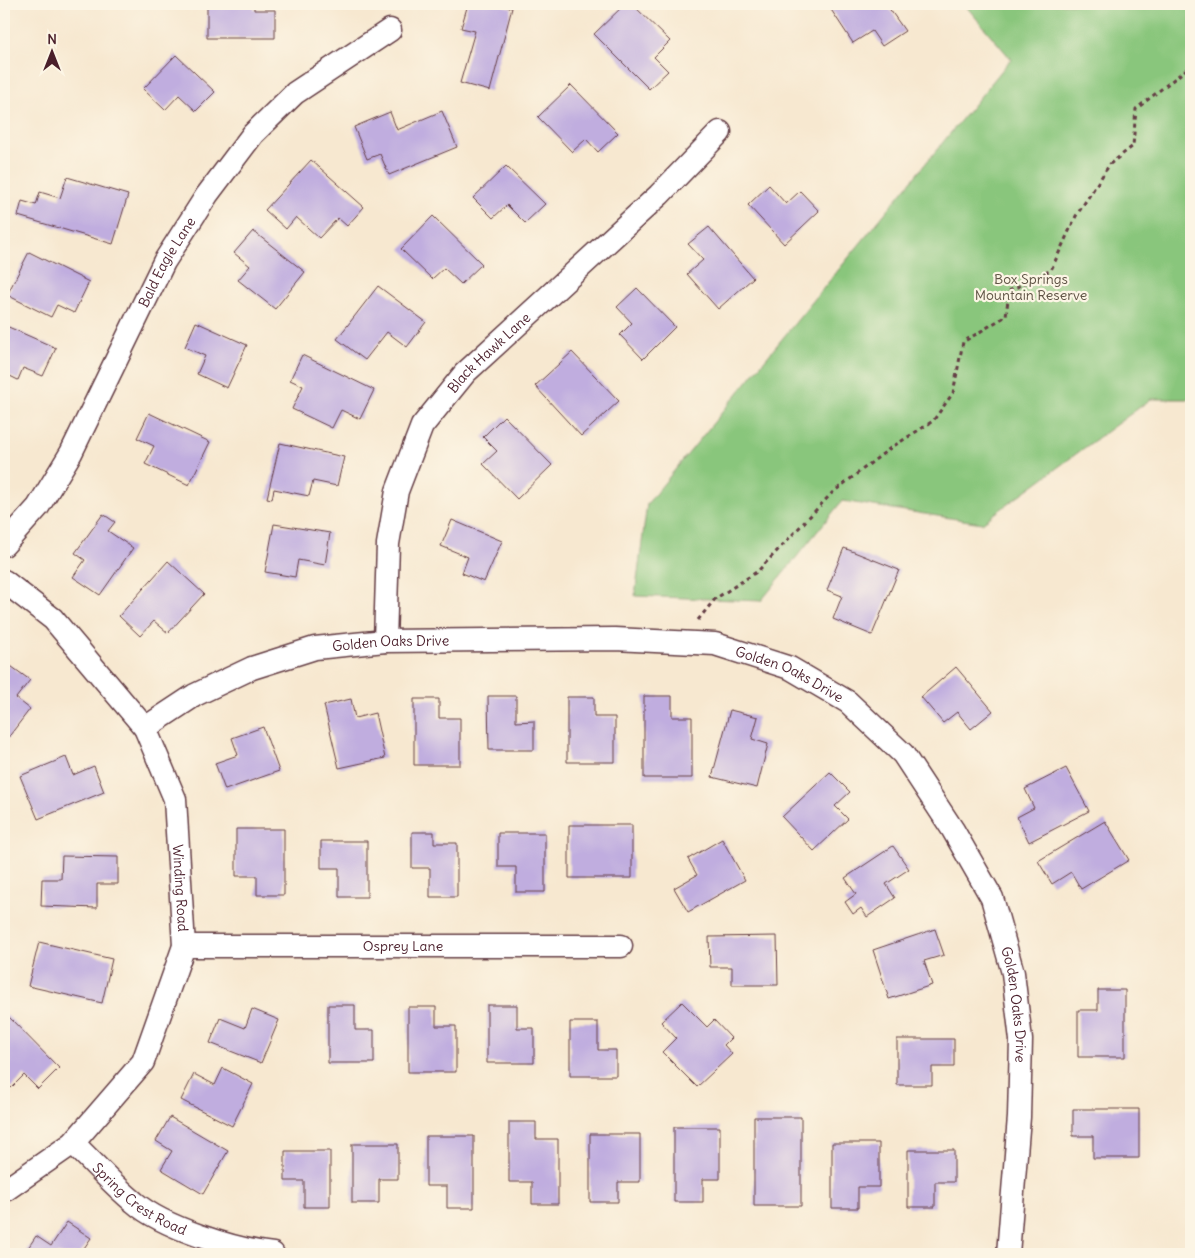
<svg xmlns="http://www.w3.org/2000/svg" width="1195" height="1258" font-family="Delius,sans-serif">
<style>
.green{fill:#89c67b;stroke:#6a7253}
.building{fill:#c0addf}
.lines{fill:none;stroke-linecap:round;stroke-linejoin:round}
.minor-casing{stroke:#643d44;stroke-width:25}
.path{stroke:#643d44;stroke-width:3;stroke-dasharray:4 4;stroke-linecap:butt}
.minor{stroke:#fff;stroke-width:22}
.labels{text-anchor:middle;stroke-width:4.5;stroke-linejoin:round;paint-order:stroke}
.street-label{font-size:14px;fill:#4a1f2b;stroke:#fcf5e5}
.park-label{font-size:14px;fill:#5d5143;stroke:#fcf5e5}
</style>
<rect width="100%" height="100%" fill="#fcf5e5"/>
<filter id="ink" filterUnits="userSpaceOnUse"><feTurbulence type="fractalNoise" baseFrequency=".02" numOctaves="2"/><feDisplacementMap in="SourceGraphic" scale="10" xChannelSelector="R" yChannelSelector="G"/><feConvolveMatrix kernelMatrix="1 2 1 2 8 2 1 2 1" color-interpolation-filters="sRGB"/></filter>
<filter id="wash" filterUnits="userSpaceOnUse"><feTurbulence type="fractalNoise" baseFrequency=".0096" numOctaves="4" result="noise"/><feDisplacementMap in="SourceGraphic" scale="20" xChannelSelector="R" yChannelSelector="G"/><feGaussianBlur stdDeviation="1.12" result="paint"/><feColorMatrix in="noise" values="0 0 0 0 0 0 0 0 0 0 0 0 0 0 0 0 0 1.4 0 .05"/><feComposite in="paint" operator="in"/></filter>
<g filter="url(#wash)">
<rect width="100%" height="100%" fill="#f7e8d0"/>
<path class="green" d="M 964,4 L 1191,4 L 1191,399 L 1151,399 L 982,523 L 842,501 L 761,601 L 635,596 L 647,504 L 1011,59 Z"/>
<g id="blocks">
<path class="building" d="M 207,4 L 254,4 L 254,10 L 275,10 L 275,38 L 207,38 Z
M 468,4 L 497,4 L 512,8 L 490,91 L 460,83 L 475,31 L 461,28 Z
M 625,4 L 632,4 L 670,41 L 654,57 L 668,71 L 649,89 L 594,34 Z
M 830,4 L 886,4 L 905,31 L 882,46 L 872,31 L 853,43 L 828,5 Z
M 176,55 L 215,92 L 196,111 L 179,95 L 165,110 L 143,89 Z
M 571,85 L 618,133 L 598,152 L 586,139 L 572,152 L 538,117 Z
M 442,111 L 457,147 L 389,175 L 380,154 L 367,159 L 354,127 L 390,112 L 397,130 Z
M 311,160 L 364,207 L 347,226 L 338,218 L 319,238 L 296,217 L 286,229 L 265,210 Z
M 506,166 L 545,204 L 525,223 L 507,205 L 493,218 L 473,198 Z
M 67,177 L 128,195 L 113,244 L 18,216 L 22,201 L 36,205 L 40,192 L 60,198 Z
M 769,185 L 786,204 L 800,191 L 819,211 L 784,244 L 748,205 Z
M 433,216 L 482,264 L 461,284 L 444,268 L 432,279 L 401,249 Z
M 709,227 L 753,278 L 718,309 L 687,274 L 703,260 L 688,244 Z
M 253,231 L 305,272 L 275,309 L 238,280 L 250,266 L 234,253 Z
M 29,252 L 89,282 L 74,313 L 57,305 L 51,317 L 7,295 Z
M 378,286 L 426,322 L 407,347 L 387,332 L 365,360 L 337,339 Z
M 637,288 L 675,327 L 643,359 L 620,335 L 632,323 L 617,307 Z
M 196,322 L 247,345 L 227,388 L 197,374 L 205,356 L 185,347 Z
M 4,325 L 56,348 L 43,376 L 23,368 L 18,380 L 4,373 Z
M 572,352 L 619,401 L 581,436 L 535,386 Z
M 302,355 L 374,390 L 360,419 L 341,410 L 332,428 L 292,409 L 303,386 L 290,380 Z
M 149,413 L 210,442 L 189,485 L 145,464 L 154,446 L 137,438 Z
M 504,416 L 552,465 L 517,499 L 483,464 L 497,451 L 483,437 Z
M 280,443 L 344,457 L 337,486 L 313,481 L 309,496 L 274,489 L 272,499 L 267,498 Z
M 103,514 L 115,522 L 108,531 L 133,548 L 100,595 L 73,577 L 85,560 L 75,553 Z
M 452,520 L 502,541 L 484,582 L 462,573 L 468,557 L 441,546 Z
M 274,524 L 330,533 L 325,565 L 298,560 L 295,577 L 265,572 Z
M 844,548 L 899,570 L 872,635 L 833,619 L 842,596 L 827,590 Z
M 168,561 L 204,594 L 168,633 L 154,621 L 140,636 L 119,616 Z
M 8,664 L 30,680 L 16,698 L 30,709 L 4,743 L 4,670 Z
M 956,667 L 993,711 L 971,729 L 957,712 L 943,723 L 921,697 Z
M 488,696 L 516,696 L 516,722 L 534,721 L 534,750 L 489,750 Z
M 644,696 L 672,696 L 672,717 L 692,717 L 692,778 L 644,778 Z
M 567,697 L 594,697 L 594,717 L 615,717 L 615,762 L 567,762 Z
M 351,699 L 355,718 L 375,713 L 385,758 L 339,768 L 324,705 Z
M 414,699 L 439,699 L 439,718 L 460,718 L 460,765 L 414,765 Z
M 730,710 L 758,717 L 752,739 L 768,744 L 757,788 L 712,777 Z
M 263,727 L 279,771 L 225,790 L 215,763 L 238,755 L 232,738 Z
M 66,757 L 73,775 L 94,766 L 104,792 L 38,819 L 20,776 Z
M 1066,768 L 1089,811 L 1029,842 L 1017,817 L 1034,808 L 1025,789 Z
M 830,772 L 850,792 L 835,806 L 848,819 L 814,851 L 782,817 Z
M 1105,821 L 1129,860 L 1081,889 L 1071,872 L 1052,884 L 1038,861 Z
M 569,825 L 632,825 L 632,878 L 569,878 Z
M 236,829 L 284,829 L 284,895 L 257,895 L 257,876 L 236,876 Z
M 412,832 L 434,832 L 434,843 L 457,843 L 457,897 L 430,897 L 430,868 L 412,868 Z
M 498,833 L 545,833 L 545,892 L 516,892 L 516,867 L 498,867 Z
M 722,839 L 745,880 L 688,912 L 674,888 L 697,875 L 688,859 Z
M 321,841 L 367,841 L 367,897 L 339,897 L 339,868 L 321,868 Z
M 893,846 L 909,869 L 886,884 L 895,898 L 867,917 L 861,908 L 853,914 L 845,902 L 856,894 L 845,878 Z
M 62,856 L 118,857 L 118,884 L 97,884 L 97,908 L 41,906 L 42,879 L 61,879 Z
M 935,929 L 944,955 L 924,961 L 932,985 L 889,999 L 873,950 Z
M 777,936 L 778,985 L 732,985 L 732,967 L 710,967 L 709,937 Z
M 39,942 L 112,959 L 102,1003 L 28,986 Z
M 1098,990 L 1125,990 L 1125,1057 L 1078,1057 L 1078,1010 L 1098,1010 Z
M 682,1002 L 707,1027 L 714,1020 L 731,1038 L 724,1045 L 732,1054 L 697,1087 L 662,1052 L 676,1038 L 661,1022 Z
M 328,1005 L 355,1005 L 355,1030 L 374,1030 L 374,1063 L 328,1063 Z
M 487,1005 L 517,1005 L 517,1028 L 534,1028 L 534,1063 L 487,1063 Z
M 408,1007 L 436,1007 L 436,1026 L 456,1026 L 456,1072 L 408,1072 Z
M 252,1009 L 279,1020 L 261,1063 L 210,1043 L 220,1018 L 245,1028 Z
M 7,1015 L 59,1068 L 38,1089 L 24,1075 L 11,1088 L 4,1081 L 4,1018 Z
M 570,1022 L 598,1022 L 598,1050 L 616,1050 L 616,1076 L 570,1076 Z
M 897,1039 L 954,1039 L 954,1067 L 932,1067 L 932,1085 L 897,1085 Z
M 223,1068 L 253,1084 L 232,1126 L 181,1100 L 194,1074 L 215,1085 Z
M 1073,1109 L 1139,1109 L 1139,1158 L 1093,1158 L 1093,1136 L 1073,1136 Z
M 170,1117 L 228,1151 L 203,1194 L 161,1169 L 172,1151 L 156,1141 Z
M 754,1117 L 801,1117 L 801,1206 L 754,1206 Z
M 509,1122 L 536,1122 L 536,1139 L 558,1139 L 558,1204 L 532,1204 L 532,1182 L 509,1182 Z
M 674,1127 L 720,1127 L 720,1179 L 703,1179 L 703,1202 L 674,1202 Z
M 590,1134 L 640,1134 L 640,1182 L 618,1182 L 618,1202 L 590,1202 Z
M 426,1136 L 474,1136 L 474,1208 L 447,1208 L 447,1186 L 426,1186 Z
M 832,1143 L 879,1143 L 879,1187 L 858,1187 L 858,1208 L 832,1208 Z
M 352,1144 L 398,1144 L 398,1179 L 379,1179 L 379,1203 L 352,1203 Z
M 908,1150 L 954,1150 L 954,1182 L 935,1182 L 935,1207 L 908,1207 Z
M 285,1151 L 330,1151 L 330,1207 L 304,1207 L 304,1181 L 285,1181 Z
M 67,1222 L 91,1238 L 80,1254 L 24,1254 L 36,1236 L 51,1246 Z"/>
</g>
</g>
<g filter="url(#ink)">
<use href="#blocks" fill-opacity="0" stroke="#643d44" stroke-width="1"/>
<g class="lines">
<defs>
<g id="minor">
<path id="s1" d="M 4,545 L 38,507 L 71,453 L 164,262 L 207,195 L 253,134 L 295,93 L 390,30"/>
<path id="s2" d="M 4,581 L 53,619 L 145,728 L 175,799 L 184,946 L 143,1062 L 73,1143 L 4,1191"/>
<path id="s3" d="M 385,641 L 388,544 L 397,491 L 422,426 L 465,373 L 659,195 L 720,132"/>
<path id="s4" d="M 145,728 L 195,695 L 252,668 L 315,648 L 385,641 L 615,639 L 715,644 L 790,668 L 848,702 L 903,754 L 953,830 L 992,898 L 1013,973 L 1021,1040 L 1019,1117 L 1008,1254"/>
<path id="s5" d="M 184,946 L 621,946"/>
<path id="s6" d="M 73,1143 C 93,1162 112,1184 134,1202 C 162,1227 235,1250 273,1254"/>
</g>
</defs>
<use href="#minor" class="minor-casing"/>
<path class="path" d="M 698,620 L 715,599 L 758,571 L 832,493 L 889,449 L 933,421 L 953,393 L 963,342 L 1006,316 L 1009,291 L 1051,270 L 1076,216 L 1110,164 L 1133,146 L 1136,109 L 1188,68 L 1191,68"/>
<use href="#minor" class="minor"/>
</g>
</g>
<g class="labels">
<g class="street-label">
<text dy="5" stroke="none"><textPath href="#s1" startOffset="328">Bald Eagle Lane</textPath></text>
<text dy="5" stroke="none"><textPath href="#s3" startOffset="320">Black Hawk Lane</textPath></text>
<text dy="5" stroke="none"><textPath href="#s4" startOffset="265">Golden Oaks Drive</textPath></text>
<text dy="5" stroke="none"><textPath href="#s4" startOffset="670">Golden Oaks Drive</textPath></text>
<text dy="5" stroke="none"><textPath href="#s2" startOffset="371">Winding Road</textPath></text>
<text dy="5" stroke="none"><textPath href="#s5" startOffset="219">Osprey Lane</textPath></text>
<text dy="5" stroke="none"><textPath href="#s4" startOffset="1090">Golden Oaks Drive</textPath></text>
<text dy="5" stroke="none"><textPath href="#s6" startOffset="88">Spring Crest Road</textPath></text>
</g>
<g class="park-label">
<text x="1031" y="284">Box Springs<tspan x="1031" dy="16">Mountain Reserve</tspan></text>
</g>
</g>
<rect width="1195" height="1258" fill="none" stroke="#fcf5e5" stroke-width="20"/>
<g transform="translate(52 52)" stroke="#fcf5e5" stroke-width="4" paint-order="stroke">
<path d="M0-4L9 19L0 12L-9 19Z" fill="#4a1f2b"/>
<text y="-8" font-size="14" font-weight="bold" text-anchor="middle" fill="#4a1f2b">N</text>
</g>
</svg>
